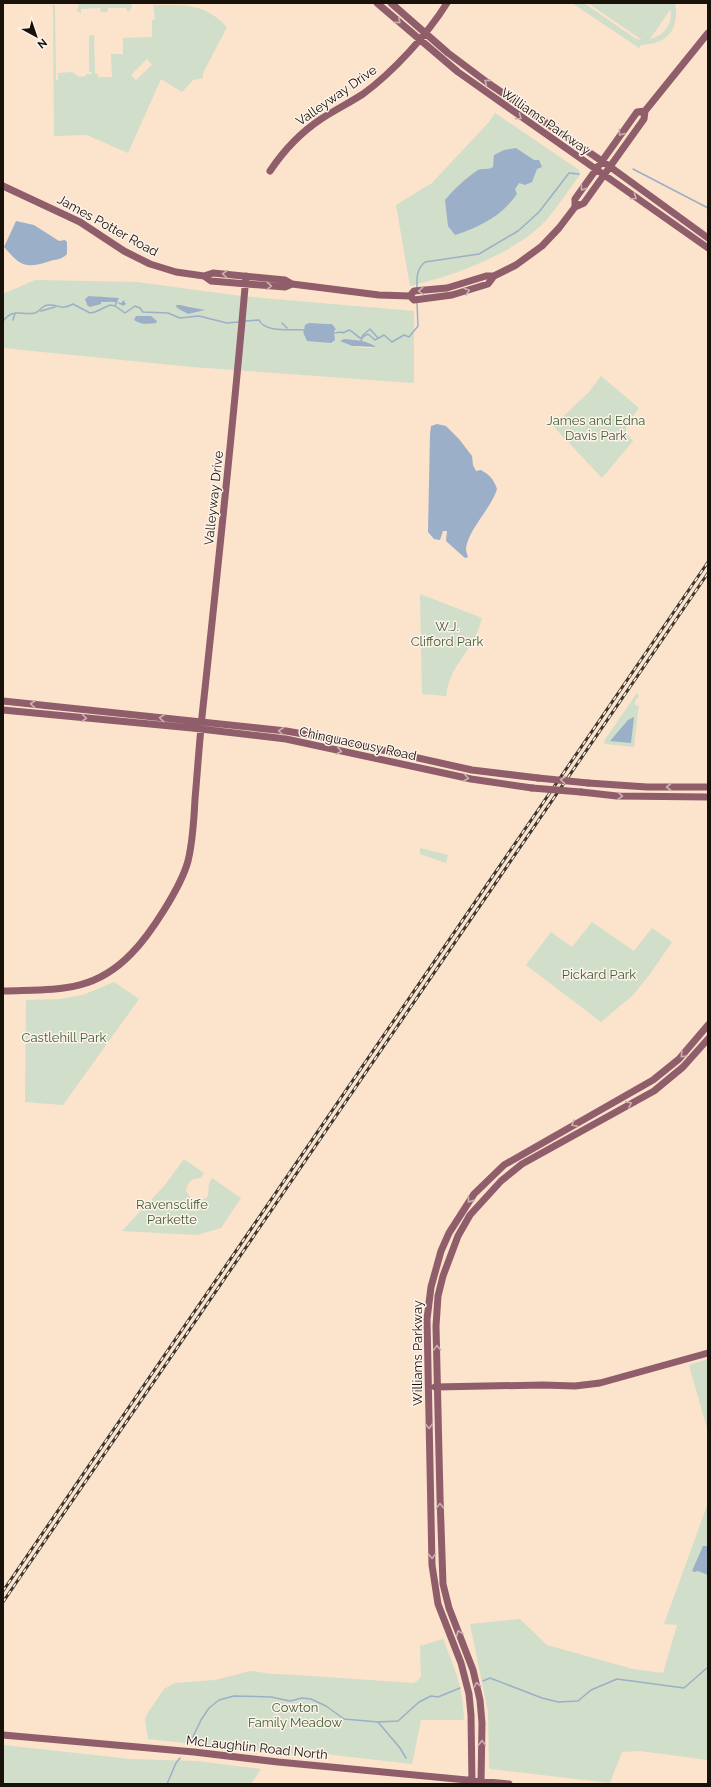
<svg xmlns="http://www.w3.org/2000/svg" width="711" height="1787" font-family="Raleway,sans-serif">
<style>
.green{fill:#d0deca;fill-rule:evenodd}
.water{fill:#9cafc8}
.lines{fill:none;stroke-linecap:round;stroke-linejoin:round}
.stream{stroke:#9cafc8;stroke-width:1.5}
.secondary{stroke:#905d6b;stroke-width:7}
.rail-casing{stroke:#40362b;stroke-width:3}
.rail{stroke:#fdf3ea;stroke-width:1.5;stroke-dasharray:4.5;stroke-linecap:butt}
.secondary-bridge{stroke:#905d6b;stroke-width:7}
.oneway{stroke:#ccb0b1}
.labels{text-anchor:middle;stroke-width:3;stroke-linejoin:round;paint-order:stroke}
.street-label{font-size:13px;fill:#19120a;stroke:#fdf3ea}
.park-label{font-size:13px;fill:#436037;stroke:#fdf3ea}
</style>
<rect width="100%" height="100%" fill="#fbe3cc"/>
<path class="green" d="M 572,3 L 584,3 L 636,39 L 642,40 L 588,3 L 675,3 C 680,29 667,44 641,45 L 639,48 ZM 670,10 C 674,23 663,37 650,39 Z
M 79,4 L 131,4 L 132,7 L 128,12 L 126,8 L 108,8 L 107,12 L 101,12 L 100,8 L 81,9 L 81,13 L 77,11 Z
M 51,5 L 55,5 L 56,80 L 58,80 L 58,73 L 72,72 L 79,77 L 86,76 L 86,74 L 92,74 L 92,72 L 89,72 L 89,38 L 90,35 L 94,35 L 95,74 L 98,74 L 98,77 L 112,77 L 111,54 L 123,54 L 123,38 L 152,37 L 152,20 L 155,19 L 153,5 C 185,5 203,2 227,27 L 203,73 L 203,78 L 193,80 L 182,92 L 161,79 L 128,153 L 87,135 L 54,136 L 53,7 ZM 147,59 L 152,65 L 136,80 L 131,75 Z
M 495,113 L 579,170 L 580,175 C 569,189 559,205 547,219 C 517,253 453,276 410,286 L 396,205 L 432,183 L 489,122 Z
M 35,280 L 137,282 L 241,296 L 414,311 L 414,383 L 192,367 L 3,348 L 3,294 ZM 92,296 L 105,298 L 118,298 L 117,302 L 119,303 L 126,301 L 126,304 L 123,306 C 117,302 108,299 101,302 C 97,303 96,306 92,307 L 87,305 L 85,302 ZM 177,306 L 189,306 L 202,310 L 188,314 L 177,308 ZM 316,323 L 329,323 L 336,329 L 334,331 L 336,335 L 308,340 L 303,332 ZM 342,340 L 369,342 L 376,347 C 367,349 347,348 342,340 Z
M 601,376 L 639,408 L 627,425 L 626,433 L 633,441 L 602,478 L 553,426 L 589,392 Z
M 420,594 L 482,618 C 479,627 476,638 470,646 C 459,663 448,675 446,696 L 422,694 Z
M 637,693 L 639,696 L 635,701 L 635,705 L 639,706 L 638,711 L 634,747 L 605,744 L 604,741 Z
M 420,848 L 448,855 L 446,863 L 420,854 Z
M 592,922 L 634,951 L 652,928 L 672,942 L 650,974 L 633,995 L 601,1022 L 526,965 L 551,932 L 572,947 Z
M 114,982 L 139,999 L 63,1105 L 25,1102 L 26,1000 L 60,999 L 83,995 Z
M 184,1159 L 204,1173 L 201,1178 C 192,1178 187,1182 186,1191 L 191,1199 C 199,1201 202,1201 208,1196 L 209,1183 L 212,1178 L 241,1198 L 221,1228 L 197,1235 L 122,1231 L 165,1185 Z
M 708,1359 L 708,1432 L 689,1365 Z
M 708,1503 L 708,1760 L 640,1751 L 622,1752 L 610,1783 L 490,1769 L 489,1766 L 488,1712 L 470,1624 L 520,1619 L 547,1645 L 633,1669 L 663,1673 L 677,1625 L 664,1624 Z
M 443,1639 C 455,1669 463,1687 464,1720 L 421,1720 L 412,1764 L 325,1754 L 301,1755 L 279,1753 L 148,1739 L 145,1720 L 147,1714 L 164,1689 L 175,1683 L 215,1680 L 250,1671 L 273,1674 L 297,1675 L 413,1683 L 417,1681 L 421,1677 L 420,1646 Z
M 3,1745 L 130,1759 L 197,1761 L 261,1769 L 251,1784 L 3,1784 Z"/>
<path class="water" d="M 516,148 L 534,160 L 539,160 L 542,167 L 537,169 L 532,182 L 525,185 L 519,183 L 515,189 L 517,194 C 502,216 479,227 455,235 L 448,226 L 445,200 C 454,189 466,178 478,170 C 483,168 489,170 493,167 L 494,155 L 504,150 Z
M 16,221 L 34,225 L 59,241 L 65,240 L 67,242 L 67,254 C 62,260 55,259 47,262 C 24,269 20,265 4,247 Z
M 89,296 L 119,298 L 117,302 L 121,303 L 124,300 L 126,304 L 123,306 C 114,300 111,302 101,302 L 101,304 L 90,307 L 87,305 L 85,299 Z
M 180,305 L 205,310 L 188,314 L 177,308 L 176,305 Z
M 136,316 L 151,316 L 157,321 L 156,323 C 148,324 141,325 134,320 Z
M 309,323 L 332,324 L 336,329 L 334,331 L 335,340 L 331,343 L 307,341 L 303,332 L 304,331 L 305,325 Z
M 344,339 C 354,340 368,340 376,347 L 352,346 L 340,341 Z
M 437,424 L 446,426 L 459,439 L 472,456 L 473,465 L 476,471 L 481,470 C 490,475 494,480 497,489 C 491,509 469,528 466,548 C 466,551 467,554 468,557 L 465,558 L 446,541 L 447,531 L 443,531 L 440,540 L 434,539 L 428,532 L 430,434 L 431,426 Z
M 634,717 L 631,743 L 610,741 L 628,720 Z
M 703,1546 L 708,1546 L 708,1575 L 698,1571 L 695,1572 L 692,1571 Z"/>
<g class="lines">
<path class="stream" d="M 633,169 L 708,208
M 417,289 C 417,277 416,270 425,262 L 479,254 L 518,231 L 539,212 L 569,173 L 579,174
M 115,306 L 116,303
M 41,311 L 55,307
M 13,320 L 15,313
M 3,321 C 14,307 22,316 35,313 C 41,311 42,305 48,305 C 59,304 60,311 73,304 L 90,313 L 95,312 L 110,305 L 115,306 L 125,313 L 135,306 L 140,308 L 143,312 L 168,313 L 180,318 L 199,316 L 227,323 L 239,322
M 245,321 L 259,320 C 265,333 291,329 305,330
M 282,323 L 287,328
M 334,333 L 342,332 L 343,333 L 349,330 C 355,332 356,337 361,338 L 368,334 L 375,340 L 384,335 L 392,342 L 404,335 L 409,337 L 418,326 L 417,303
M 361,341 L 363,335 L 370,329 L 378,338
M 483,1681 L 490,1678 L 542,1698 L 558,1702 L 578,1701 L 591,1690 L 617,1679 L 684,1688 L 708,1667
M 378,1722 L 400,1748 L 406,1758
M 190,1743 L 201,1720 L 209,1708 L 219,1700 L 234,1696 L 271,1697 L 290,1701 L 302,1698 L 311,1699 L 326,1706 L 344,1719 L 378,1722 L 398,1721 L 419,1702 L 431,1696 L 438,1697 L 460,1688
M 167,1784 L 176,1763 L 180,1758"/>
<path class="secondary" d="M 377,3 L 458,72 L 708,248
M 391,3 L 448,53 L 488,83 L 609,166 L 708,238
M 270,171 C 284,150 300,133 321,119 C 335,110 349,103 363,94 C 393,72 427,35 447,3
M 3,186 L 80,222 L 124,251 L 150,264 L 176,272 L 204,276 L 211,281 L 285,287 L 292,284
M 575,207 L 575,199 L 637,112 L 645,111
M 204,276 L 213,273 L 285,280 L 292,284 L 379,295 L 410,296 L 414,300 L 452,295 L 488,284 L 494,276 L 516,265 L 542,246 L 559,228 L 575,207 L 584,203 L 644,119 L 645,111 L 708,33
M 410,296 L 414,291 L 447,288 L 486,276 L 494,276
M 3,701 L 286,731 L 333,739 L 472,770 L 538,778
M 3,710 L 192,728 L 286,739 L 471,779 L 532,788
M 588,783 L 647,787 L 708,787
M 581,792 L 617,796 L 708,797
M 3,991 C 55,989 92,994 131,954 C 150,935 181,887 188,861 C 193,841 194,819 195,799 C 198,765 200,732 204,698 C 219,558 234,417 246,276
M 435,1387 L 543,1385 L 575,1386 L 600,1383 L 708,1353
M 3,1735 L 194,1752 L 278,1762 L 509,1784
M 472,1784 L 471,1715 L 469,1694 L 461,1663 L 438,1604 L 432,1565 L 427,1319 L 431,1287 L 441,1251 L 449,1233 L 474,1194 L 504,1165 L 653,1080 L 679,1059 L 708,1025
M 481,1784 L 482,1723 L 480,1700 L 473,1670 L 449,1608 L 443,1584 L 440,1497 L 436,1326 L 438,1296 L 443,1276 L 458,1236 L 470,1215 L 501,1181 L 522,1164 L 654,1091 L 683,1067 L 708,1039"/>
<defs>
<path id="rail" d="M 3,1591 L 708,562
M 3,1602 L 708,573"/>
</defs>
<use href="#rail" class="rail-casing"/>
<use href="#rail" class="rail"/>
<path class="secondary-bridge" d="M 538,778 L 588,783
M 532,788 L 581,792"/>
</g>
<defs><path id="oneway-chevron" d="M-2-3.5L2.5 0L-2 3.5" fill="none" stroke-width="1.6" stroke-linecap="round" stroke-linejoin="round"/></defs>
<g class="oneway">
<use href="#oneway-chevron" transform="translate(398 21) rotate(42)"/>
<use href="#oneway-chevron" transform="translate(487 82) rotate(-143)"/>
<use href="#oneway-chevron" transform="translate(519 117) rotate(35)"/>
<use href="#oneway-chevron" transform="translate(621 133) rotate(127)"/>
<use href="#oneway-chevron" transform="translate(583 188) rotate(124)"/>
<use href="#oneway-chevron" transform="translate(634 197) rotate(35)"/>
<use href="#oneway-chevron" transform="translate(225 274) rotate(-175)"/>
<use href="#oneway-chevron" transform="translate(269 286) rotate(4)"/>
<use href="#oneway-chevron" transform="translate(421 291) rotate(176)"/>
<use href="#oneway-chevron" transform="translate(467 291) rotate(-16)"/>
<use href="#oneway-chevron" transform="translate(33 704) rotate(-174)"/>
<use href="#oneway-chevron" transform="translate(84 718) rotate(5)"/>
<use href="#oneway-chevron" transform="translate(162 718) rotate(-174)"/>
<use href="#oneway-chevron" transform="translate(281 731) rotate(-174)"/>
<use href="#oneway-chevron" transform="translate(339 751) rotate(12)"/>
<use href="#oneway-chevron" transform="translate(466 778) rotate(11)"/>
<use href="#oneway-chevron" transform="translate(563 780) rotate(-175)"/>
<use href="#oneway-chevron" transform="translate(669 787) rotate(180)"/>
<use href="#oneway-chevron" transform="translate(620 796) rotate(3)"/>
<use href="#oneway-chevron" transform="translate(683 1055) rotate(135)"/>
<use href="#oneway-chevron" transform="translate(629 1104) rotate(-28)"/>
<use href="#oneway-chevron" transform="translate(574 1124) rotate(151)"/>
<use href="#oneway-chevron" transform="translate(470 1200) rotate(125)"/>
<use href="#oneway-chevron" transform="translate(437 1348) rotate(-92)"/>
<use href="#oneway-chevron" transform="translate(429 1426) rotate(89)"/>
<use href="#oneway-chevron" transform="translate(440 1506) rotate(-92)"/>
<use href="#oneway-chevron" transform="translate(432 1556) rotate(88)"/>
<use href="#oneway-chevron" transform="translate(459 1633) rotate(-113)"/>
<use href="#oneway-chevron" transform="translate(477 1685) rotate(-101)"/>
<use href="#oneway-chevron" transform="translate(482 1743) rotate(-90)"/>
</g>
<g class="labels">
<g class="street-label">
<text transform="translate(336 95) rotate(-35)" y="5">Valleyway Drive</text>
<text transform="translate(546 121) rotate(35)" y="5">Williams Parkway</text>
<text transform="translate(108 225) rotate(29)" y="5">James Potter Road</text>
<text transform="translate(213 498) rotate(-84)" y="5">Valleyway Drive</text>
<text transform="translate(358 743) rotate(12)" y="5">Chinguacousy Road</text>
<text transform="translate(417 1353) rotate(-90)" y="5">Williams Parkway</text>
<text transform="translate(257 1747) rotate(6)" y="5">McLaughlin Road North</text>
</g>
<g class="park-label">
<text x="596" y="425">James and Edna<tspan x="596" dy="15">Davis Park</tspan></text>
<text x="447" y="631">W.J.<tspan x="447" dy="15">Clifford Park</tspan></text>
<text x="599" y="979">Pickard Park</text>
<text x="64" y="1042">Castlehill Park</text>
<text x="172" y="1209">Ravenscliffe<tspan x="172" dy="15">Parkette</tspan></text>
<text x="295" y="1712">Cowton<tspan x="295" dy="15">Family Meadow</tspan></text>
</g>
</g>
<rect width="711" height="1787" fill="none" stroke="#19120a" stroke-width="8"/>
<g transform="translate(36 36) rotate(140)" stroke="#fdf3ea" stroke-width="3" paint-order="stroke">
<path d="M0-3L7 15L0 10L-7 15Z" fill="#19120a"/>
<text y="-6" font-size="11" font-weight="bold" text-anchor="middle" fill="#19120a">N</text>
</g>
</svg>
